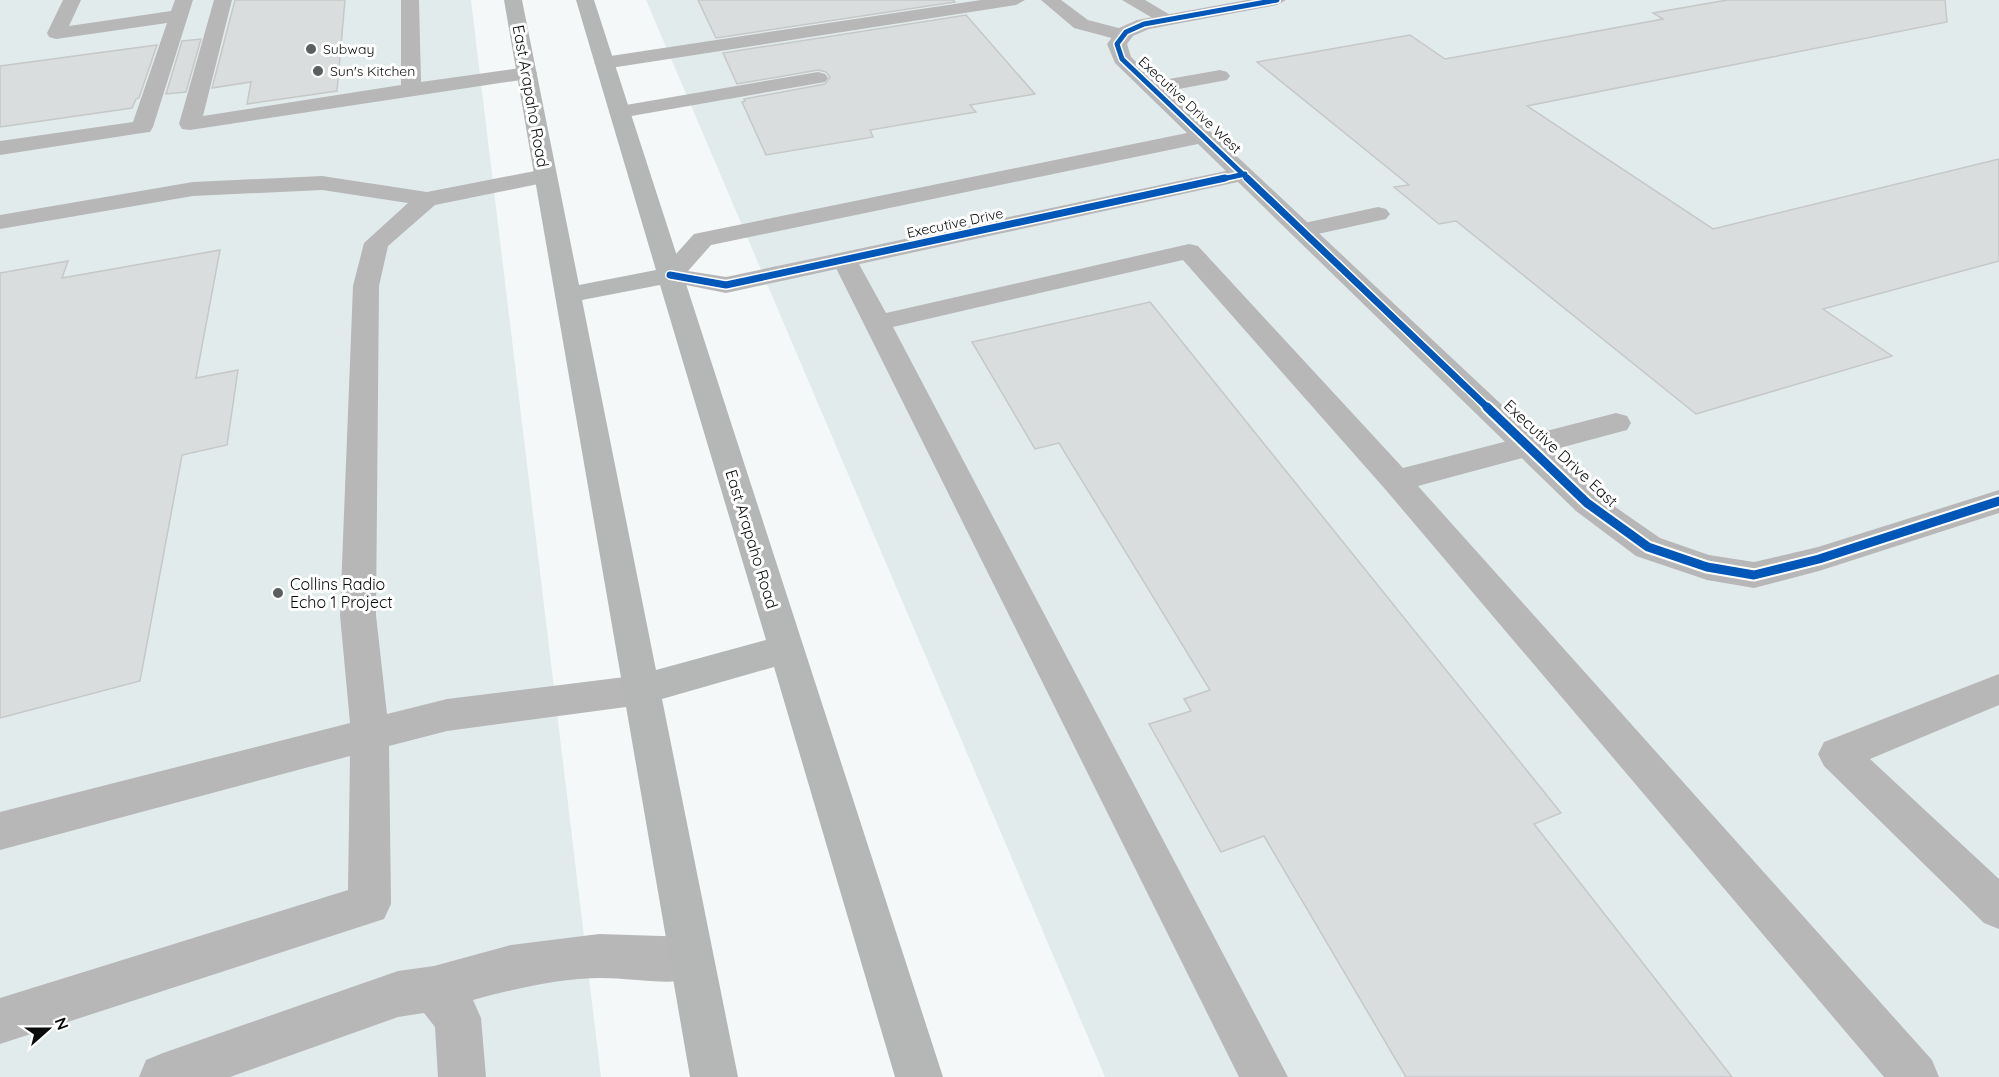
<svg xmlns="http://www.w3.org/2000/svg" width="1999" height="1077" font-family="Quicksand,sans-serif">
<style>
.built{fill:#e2ebec}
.building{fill:#dadddd;stroke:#c6c8c8;stroke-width:1.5}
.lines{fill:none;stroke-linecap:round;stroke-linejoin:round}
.service{fill:#b7b7b7;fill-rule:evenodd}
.minor{fill:#b7b7b7;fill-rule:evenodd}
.secondary{fill:#b5b7b7;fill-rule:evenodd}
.cycleway-far2-casing{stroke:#fff;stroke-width:8}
.cycleway-far1-casing{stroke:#fff;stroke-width:10}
.cycleway-casing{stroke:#fff;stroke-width:13}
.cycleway-far2{stroke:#0057b8;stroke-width:5}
.cycleway-far1{stroke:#0057b8;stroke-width:7}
.cycleway{stroke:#0057b8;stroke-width:9}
.poi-dot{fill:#5c5f5f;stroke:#fff;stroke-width:2}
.labels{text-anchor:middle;stroke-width:6;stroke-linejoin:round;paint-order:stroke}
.far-poi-label{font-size:14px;fill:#0a0c0c;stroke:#fff;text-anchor:start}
.far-street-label{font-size:14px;fill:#0a0c0c;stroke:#fff}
.street-label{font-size:16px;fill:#0a0c0c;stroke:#fff}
.poi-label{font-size:16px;fill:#0a0c0c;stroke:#fff;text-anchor:start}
</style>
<rect width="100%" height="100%" fill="#f5f8f8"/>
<path class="built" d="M 0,0 L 471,0 L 601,1077 L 0,1077 Z
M 646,0 L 1999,0 L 1999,1077 L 1105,1077 Z"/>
<path class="building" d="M 235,0 L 345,0 L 337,91 L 247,104 L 251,82 L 212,88 Z
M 698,0 L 953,0 L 955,2 L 716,38 Z
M 1727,0 L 1945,0 L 1947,22 L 1527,106 L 1713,229 L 1999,159 L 1999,261 L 1823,309 L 1892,356 L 1696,414 L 1456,221 L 1439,224 L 1394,187 L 1409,185 L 1257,62 L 1410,35 L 1445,59 L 1663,19 L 1653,13 Z
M 966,15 L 1035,94 L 970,105 L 976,112 L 870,130 L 873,137 L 766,155 L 742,102 L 745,101 L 744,99 L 825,84 L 830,77 L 826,72 L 818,70 L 737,84 L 723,53 Z
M 201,39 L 186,92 L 166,94 L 182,41 Z
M 157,45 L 139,98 L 136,99 L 132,108 L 0,127 L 0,66 Z
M 220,250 L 196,378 L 238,370 L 227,445 L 182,455 L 140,681 L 0,718 L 0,273 L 68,261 L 62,278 Z
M 1150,302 L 1561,813 L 1534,824 L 1732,1077 L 1406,1077 L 1264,836 L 1221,852 L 1149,724 L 1191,711 L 1184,699 L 1210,690 L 1059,443 L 1035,449 L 972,342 Z"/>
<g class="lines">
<path class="service" d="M 63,0 L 81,0 L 69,26 L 171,11 L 175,0 L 193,0 L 153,127 L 150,132 L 142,133 L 0,155 L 0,141 L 133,122 L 167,23 L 56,39 L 49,37 L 47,33 Z
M 214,0 L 232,0 L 203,116 L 401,85 L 401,0 L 419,0 L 421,82 L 527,67 L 534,69 L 537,73 L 534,77 L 527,79 L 190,130 L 182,129 L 179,124 Z
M 981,0 L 1025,0 L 1016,5 L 604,69 L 594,63 L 604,57 Z
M 1041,0 L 1061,0 L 1088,20 L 1130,31 L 1132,35 L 1123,41 L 1074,28 Z
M 1122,0 L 1145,0 L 1177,19 L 1175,23 L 1161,23 Z
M 1220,70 L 1227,72 L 1230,76 L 1227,80 L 1152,94 L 1145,92 L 1142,88 L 1145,84 L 1152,82 Z
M 818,72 L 825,74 L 828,78 L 825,82 L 620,118 L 613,116 L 609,112 L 613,108 L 620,106 Z
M 545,169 L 553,171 L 556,176 L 553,181 L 435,205 L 388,246 L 379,286 L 376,615 L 387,714 L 447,699 L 641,675 L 654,679 L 660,690 L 654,701 L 641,705 L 447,731 L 389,746 L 391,904 L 384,919 L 0,1044 L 0,998 L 348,890 L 350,756 L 0,850 L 0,812 L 350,723 L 340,615 L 353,286 L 364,243 L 408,203 L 322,190 L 193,196 L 0,229 L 0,215 L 193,182 L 322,176 L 427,192 Z
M 1378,207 L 1386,209 L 1390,214 L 1386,219 L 1304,237 L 1295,235 L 1292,230 L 1295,225 Z
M 1189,244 L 1198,246 L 1403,468 L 1616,413 L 1627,416 L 1631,423 L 1627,430 L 1418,486 L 1932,1060 L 1939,1077 L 1884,1077 L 1385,489 L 1183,260 L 893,327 L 1288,1077 L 1239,1077 L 832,260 L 836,255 L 845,252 L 854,255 L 886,313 Z
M 1999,674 L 1999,705 L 1870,759 L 1999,879 L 1999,929 L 1984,923 L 1824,766 L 1818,754 L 1824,742 Z
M 599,934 L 692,937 L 708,943 L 714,959 L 708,975 C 676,988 636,978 602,978 C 559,978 514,989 473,1000 L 481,1018 L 486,1077 L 438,1077 L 435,1027 L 424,1013 L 398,1017 L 230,1077 L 139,1077 L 146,1060 L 163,1053 L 398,971 L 434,966 L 511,945 Z"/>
<path class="minor" d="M 1247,0 L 1286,0 L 1277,5 L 1149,29 L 1133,36 L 1127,44 L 1131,57 L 1598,495 L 1660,538 L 1709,555 L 1754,562 L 1818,547 L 1999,490 L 1999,513 L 1819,571 L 1754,588 L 1707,580 L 1636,556 L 1576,511 L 1238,182 L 726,293 L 661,280 L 657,275 L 694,234 L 1187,133 L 1115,63 L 1107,44 L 1119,28 L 1137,20 ZM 1198,144 L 1226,171 L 726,277 L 688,271 L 711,245 Z"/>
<path class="secondary" d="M 504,0 L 522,0 L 579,285 L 656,270 L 576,0 L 594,0 L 943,1077 L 895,1077 L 774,667 L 662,699 L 738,1077 L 690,1077 ZM 660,285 L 766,640 L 656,670 L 582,300 Z"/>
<defs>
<path id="cycleway-far2" d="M 1218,180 L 1245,174
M 1249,180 L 1122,59 L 1117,44 L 1126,32 L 1144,24 L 1277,0"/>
<path id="cycleway-far1" d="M 1247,178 L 1489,409
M 670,275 L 726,285 L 1225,178"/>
<path id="cycleway" d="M 1487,407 L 1587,503 L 1648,547 L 1707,567 L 1754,575 L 1819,559 L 1999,501"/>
</defs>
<use href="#cycleway-far2" class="cycleway-far2-casing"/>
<use href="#cycleway-far1" class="cycleway-far1-casing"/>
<use href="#cycleway" class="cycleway-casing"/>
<use href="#cycleway-far2" class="cycleway-far2"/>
<use href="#cycleway-far1" class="cycleway-far1"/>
<use href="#cycleway" class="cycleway"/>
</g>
<g class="poi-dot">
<circle cx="311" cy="49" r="6"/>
<circle cx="318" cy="71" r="6"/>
<circle cx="278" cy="593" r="6"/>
</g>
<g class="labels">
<g class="far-poi-label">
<text x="323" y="54">Subway</text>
<text x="330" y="76">Sun's Kitchen</text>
</g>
<g class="far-street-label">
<text transform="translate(1190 105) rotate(43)" y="5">Executive Drive West</text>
<text transform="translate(955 223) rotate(-12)" y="5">Executive Drive</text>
</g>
<g class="street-label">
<text transform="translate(531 96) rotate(80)" y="6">East Arapaho Road</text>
<text transform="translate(1561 453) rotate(43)" y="6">Executive Drive East</text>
<text transform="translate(752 539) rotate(73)" y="6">East Arapaho Road</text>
</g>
<g class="poi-label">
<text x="290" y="590">Collins Radio<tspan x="290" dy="18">Echo 1 Project</tspan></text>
</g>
</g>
<g transform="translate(48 1029) rotate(69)" stroke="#ffffff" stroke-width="4.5" paint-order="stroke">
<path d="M0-4.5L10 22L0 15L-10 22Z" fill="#0a0c0c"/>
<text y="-9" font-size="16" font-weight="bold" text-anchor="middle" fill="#0a0c0c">N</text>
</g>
</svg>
